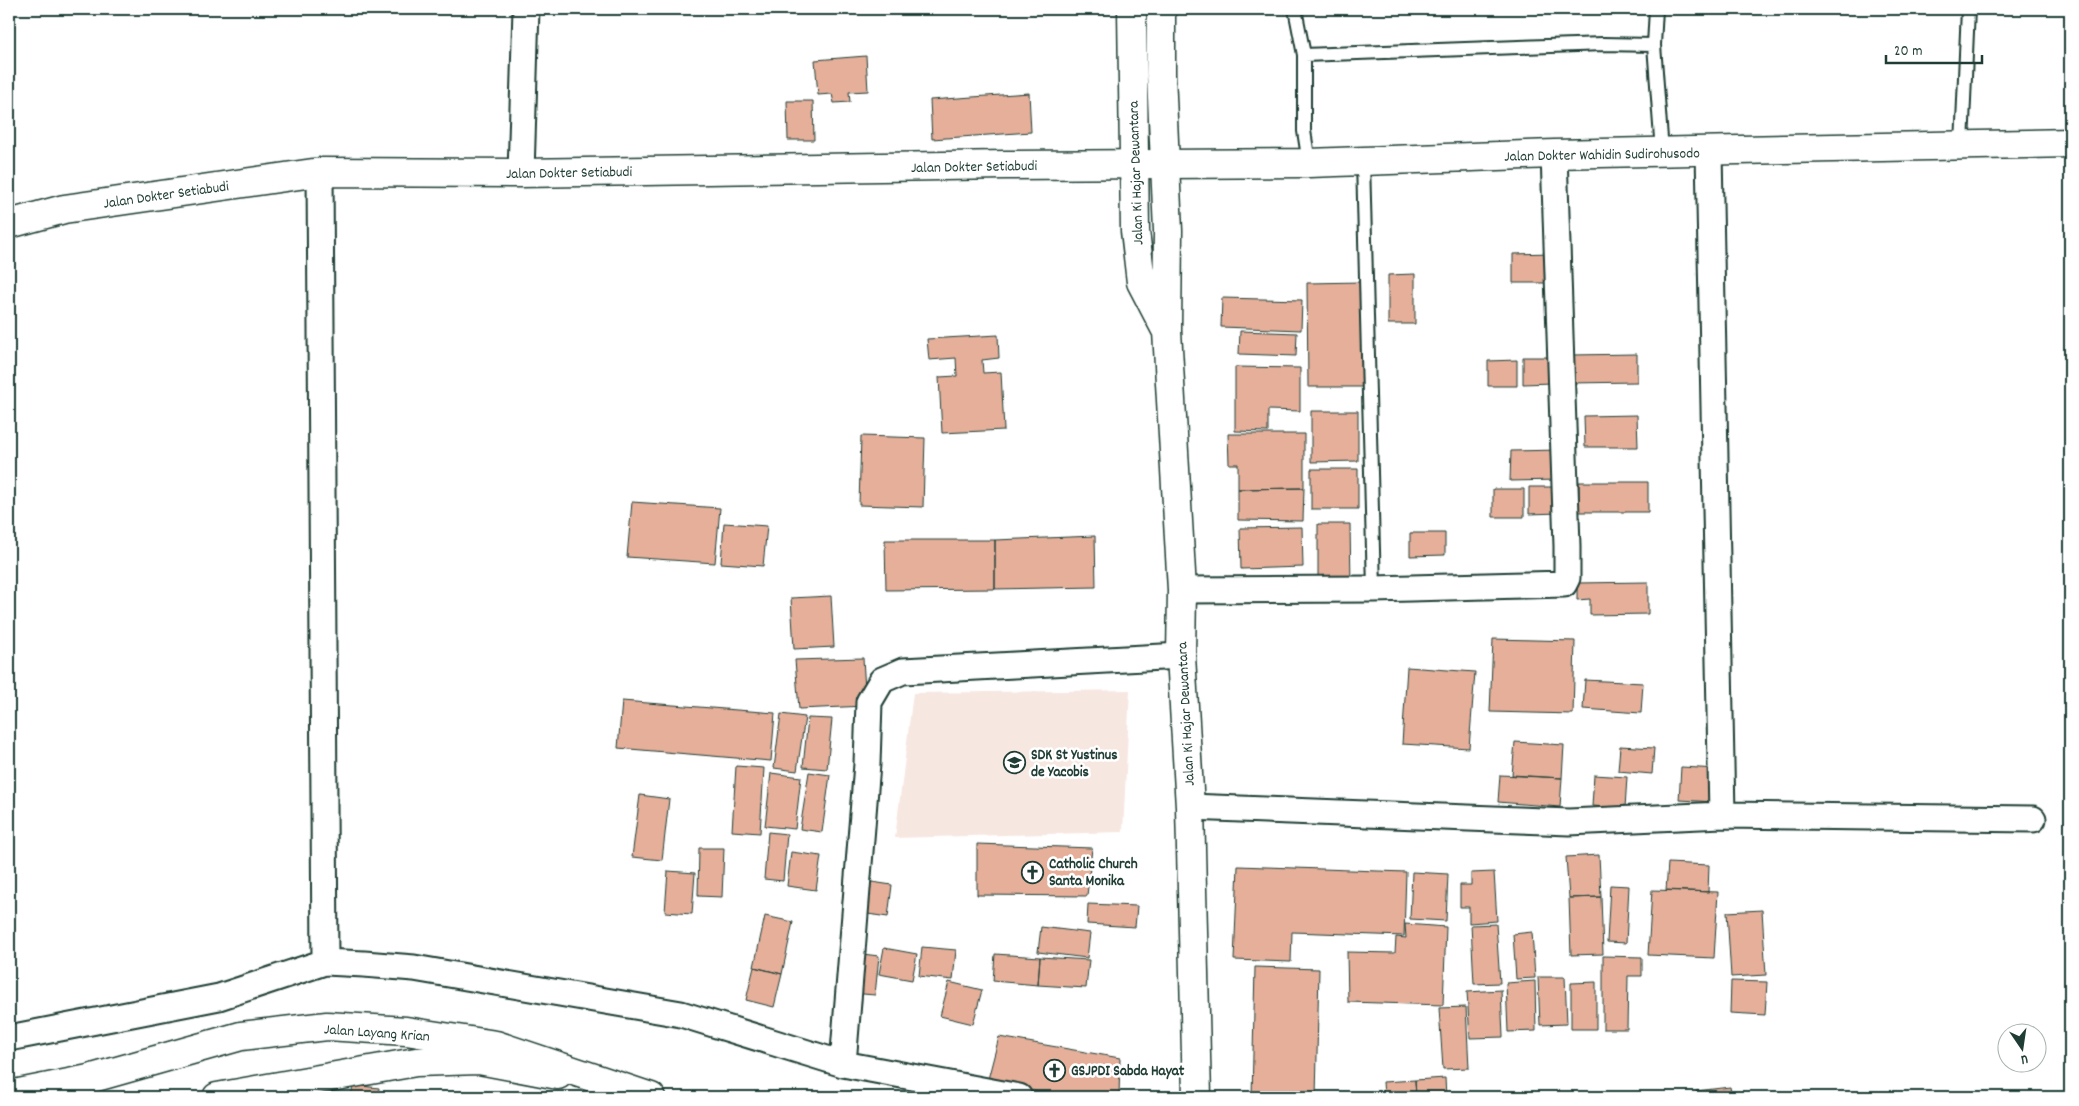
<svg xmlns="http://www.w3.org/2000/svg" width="2079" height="1106" font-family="Dekko,sans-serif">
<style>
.built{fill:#f7e7e1}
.building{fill:#e5af9a;stroke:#1f3d34}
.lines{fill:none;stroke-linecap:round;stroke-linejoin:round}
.lane-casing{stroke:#1f3d34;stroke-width:16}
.street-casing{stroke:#1f3d34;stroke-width:29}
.secondary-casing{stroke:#1f3d34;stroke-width:31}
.primary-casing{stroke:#1f3d34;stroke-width:31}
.lane{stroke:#fff;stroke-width:12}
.street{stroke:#fff;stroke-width:25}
.secondary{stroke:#fff;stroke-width:28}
.primary{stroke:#fff;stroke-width:28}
.labels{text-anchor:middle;stroke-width:5;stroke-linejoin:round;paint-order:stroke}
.street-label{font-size:15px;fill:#1f3d34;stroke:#fff}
.poi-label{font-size:15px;font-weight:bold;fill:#1f3d34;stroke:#fff;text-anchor:start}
</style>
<rect width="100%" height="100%" fill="#fff"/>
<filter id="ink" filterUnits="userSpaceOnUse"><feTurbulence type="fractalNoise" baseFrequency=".02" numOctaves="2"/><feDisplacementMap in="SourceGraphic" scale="10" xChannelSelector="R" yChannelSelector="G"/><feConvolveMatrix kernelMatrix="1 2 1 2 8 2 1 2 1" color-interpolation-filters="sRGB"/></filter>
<g filter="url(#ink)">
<path class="built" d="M 1130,690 L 1123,832 L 895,838 L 913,693 Z"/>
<path class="building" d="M 1322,9 L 1391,9 L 1322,11 Z
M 866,56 L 868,91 L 849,92 L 850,102 L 834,103 L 832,94 L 818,95 L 815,60 Z
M 1029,93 L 1031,132 L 932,139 L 930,100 Z
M 787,101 L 813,101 L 814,140 L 788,140 Z
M 1552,253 L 1552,283 L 1513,283 L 1513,254 Z
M 1415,274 L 1415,324 L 1388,324 L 1388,275 Z
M 1363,282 L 1364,387 L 1308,387 L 1307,283 Z
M 1222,298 L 1302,300 L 1301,330 L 1221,327 Z
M 1240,331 L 1297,333 L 1296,356 L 1239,354 Z
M 998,335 L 999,358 L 982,360 L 983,373 L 1001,372 L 1004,430 L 942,433 L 939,377 L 957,376 L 956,358 L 929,360 L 927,339 Z
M 1637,354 L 1637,382 L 1571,383 L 1571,355 Z
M 1523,357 L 1552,357 L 1552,383 L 1523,384 Z
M 1517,360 L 1517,386 L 1488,386 L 1488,361 Z
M 1235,367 L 1300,368 L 1300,411 L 1268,410 L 1268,432 L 1235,431 Z
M 1311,411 L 1358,411 L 1358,461 L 1311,462 Z
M 1637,415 L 1638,447 L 1585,447 L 1584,416 Z
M 1228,434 L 1304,434 L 1304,488 L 1238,489 L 1238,464 L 1229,464 Z
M 861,436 L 925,438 L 923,507 L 859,505 Z
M 1560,450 L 1559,480 L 1510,481 L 1511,451 Z
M 1311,469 L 1358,469 L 1358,509 L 1311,509 Z
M 1579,482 L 1648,482 L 1648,512 L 1579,512 Z
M 1529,487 L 1560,487 L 1560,513 L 1529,514 Z
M 1304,488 L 1303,521 L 1238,520 L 1238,489 Z
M 1493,489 L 1524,489 L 1524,517 L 1493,517 Z
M 632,502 L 720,508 L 715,563 L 627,557 Z
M 724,523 L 767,526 L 763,566 L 721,563 Z
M 1318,524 L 1350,524 L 1351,585 L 1318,586 Z
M 1302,527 L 1303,567 L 1241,569 L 1240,528 Z
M 1410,533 L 1445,533 L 1445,555 L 1410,556 Z
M 1095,536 L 1096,587 L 995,589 L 995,540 Z
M 885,540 L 995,540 L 995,589 L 886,590 Z
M 1648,582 L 1648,614 L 1590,615 L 1590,599 L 1577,600 L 1577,583 Z
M 831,596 L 834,647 L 794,649 L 791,598 Z
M 1493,639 L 1575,641 L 1573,714 L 1490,712 Z
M 863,658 L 866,706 L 799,709 L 795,660 Z
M 1407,667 L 1475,672 L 1469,748 L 1402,744 Z
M 1585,680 L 1643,683 L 1641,713 L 1583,709 Z
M 622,701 L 775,713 L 771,761 L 618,748 Z
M 781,714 L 805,717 L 797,771 L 774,768 Z
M 808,718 L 832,719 L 827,769 L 803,767 Z
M 1515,742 L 1564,745 L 1562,778 L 1512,775 Z
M 1620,746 L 1654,748 L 1652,774 L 1618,771 Z
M 736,766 L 764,768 L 760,833 L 732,831 Z
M 1681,767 L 1718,769 L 1716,802 L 1679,800 Z
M 809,772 L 830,775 L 822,832 L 800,829 Z
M 771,773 L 801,777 L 795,829 L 765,826 Z
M 1500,775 L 1562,778 L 1560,807 L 1498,802 Z
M 1594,775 L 1627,777 L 1625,808 L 1592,806 Z
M 640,795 L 669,799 L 662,860 L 632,857 Z
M 768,832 L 787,834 L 783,881 L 764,879 Z
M 977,844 L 1092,848 L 1087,896 L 977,895 Z
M 699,848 L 724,848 L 722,897 L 698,896 Z
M 791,852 L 821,856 L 816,890 L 787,886 Z
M 1599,855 L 1601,897 L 1569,898 L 1566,857 Z
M 1668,863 L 1709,865 L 1708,892 L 1666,890 Z
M 1238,866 L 1406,872 L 1404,936 L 1292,932 L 1291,962 L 1234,960 Z
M 668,871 L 695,873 L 692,914 L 665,912 Z
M 1412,872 L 1448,874 L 1446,921 L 1410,919 Z
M 1494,872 L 1497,921 L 1469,923 L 1469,907 L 1460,907 L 1460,885 L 1471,885 L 1471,873 Z
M 865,881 L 892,885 L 888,917 L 861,913 Z
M 1610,885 L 1629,886 L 1626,943 L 1607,942 Z
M 1652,890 L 1718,892 L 1714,958 L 1648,955 Z
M 1601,897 L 1603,954 L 1571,955 L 1569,898 Z
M 1088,904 L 1137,906 L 1135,927 L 1087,924 Z
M 1762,910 L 1766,975 L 1731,977 L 1727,912 Z
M 765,916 L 793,922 L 782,974 L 754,967 Z
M 1405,924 L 1446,927 L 1443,1005 L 1348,1002 L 1347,952 L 1395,953 L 1396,937 L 1406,938 Z
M 1496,924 L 1500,983 L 1474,984 L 1471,925 Z
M 1041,927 L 1090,933 L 1087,958 L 1038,952 Z
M 1532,932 L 1535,978 L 1516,979 L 1513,934 Z
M 922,947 L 956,950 L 953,980 L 919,976 Z
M 884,948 L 917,954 L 912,980 L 879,974 Z
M 854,953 L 879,956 L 875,995 L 851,993 Z
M 995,954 L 1040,957 L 1038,985 L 993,981 Z
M 1603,956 L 1642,957 L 1642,976 L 1628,976 L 1627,1029 L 1603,1029 Z
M 1040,957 L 1089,960 L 1086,988 L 1038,985 Z
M 754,967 L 782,974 L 774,1007 L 746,1000 Z
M 1255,967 L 1319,969 L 1316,1097 L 1252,1097 Z
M 1538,977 L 1565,977 L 1567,1024 L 1540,1025 Z
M 1535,981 L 1536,1031 L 1508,1032 L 1506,983 Z
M 1731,981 L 1767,982 L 1765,1015 L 1730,1013 Z
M 949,982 L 982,990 L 973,1024 L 940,1016 Z
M 1596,982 L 1596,1029 L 1571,1029 L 1571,983 Z
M 1501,990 L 1503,1037 L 1470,1038 L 1467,992 Z
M 1466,1007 L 1469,1068 L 1443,1069 L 1439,1008 Z
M 999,1037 L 1120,1058 L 1119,1097 L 1067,1097 L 987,1083 Z
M 1445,1078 L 1446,1097 L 1416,1097 L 1415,1080 Z
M 1415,1080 L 1416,1097 L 1384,1097 L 1383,1082 Z
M 353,1085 L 379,1088 L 378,1097 L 351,1097 Z
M 1730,1087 L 1732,1097 L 1697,1097 L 1696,1091 Z"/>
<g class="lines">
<defs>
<path id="lane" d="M 1295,9 L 1304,55
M 1654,45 L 1656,9
M 1962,145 L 1968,9
M 1363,161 L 1374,589
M 1309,163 L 1304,131 L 1304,55 L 1603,44 L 1654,45 L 1662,152"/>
<path id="street" d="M 1709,152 L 1722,815
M 320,172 L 325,962
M 521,173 L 526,9
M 1182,590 L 1374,589 L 1564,584 L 1567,578 L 1567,546 L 1554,154
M 1190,807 L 1569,822 L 1722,815 L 2033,819
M 9,1038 L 219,997 L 325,962 L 364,964 L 414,968 L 681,1014 L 843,1064 L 1019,1097
M 843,1064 L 867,764 L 869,702 L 882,680 L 903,671 L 1181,656"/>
<path id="secondary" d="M 9,224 L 64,209 L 320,172 L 521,173 L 1006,165 L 1309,163 L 1554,154 L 2070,143
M 217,1097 L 416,1062 L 479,1060 L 558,1075"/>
<path id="primary" d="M 1132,9 L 1135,231 L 1141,282 L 1166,330
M 1161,9 L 1161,74 L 1168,231 L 1167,331 L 1182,590 L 1181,656 L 1190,807 L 1197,1097
M 9,1095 L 89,1079 L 241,1036 L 327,1026 L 406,1031 L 496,1045 L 651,1097"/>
</defs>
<use href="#lane" class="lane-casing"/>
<use href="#street" class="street-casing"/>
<use href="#secondary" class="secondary-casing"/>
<use href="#primary" class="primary-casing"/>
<use href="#lane" class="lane"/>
<use href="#street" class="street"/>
<use href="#secondary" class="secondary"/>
<use href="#primary" class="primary"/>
</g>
</g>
<defs>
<symbol id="school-ring" viewBox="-11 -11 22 22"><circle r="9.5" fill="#fff" stroke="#1f3d34" stroke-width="1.5"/><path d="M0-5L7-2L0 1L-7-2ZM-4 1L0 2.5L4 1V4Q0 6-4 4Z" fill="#1f3d34"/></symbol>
<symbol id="church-ring" viewBox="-11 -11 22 22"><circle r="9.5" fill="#fff" stroke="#1f3d34" stroke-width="1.5"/><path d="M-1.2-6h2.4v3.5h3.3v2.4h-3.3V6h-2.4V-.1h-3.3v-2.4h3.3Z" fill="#1f3d34"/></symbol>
</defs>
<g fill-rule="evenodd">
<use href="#school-ring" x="1002" y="750" width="25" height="25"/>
<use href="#church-ring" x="1020" y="860" width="25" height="25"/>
<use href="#church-ring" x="1042" y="1058" width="25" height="25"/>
</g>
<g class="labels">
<g class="street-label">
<text transform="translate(1602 154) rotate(-1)" y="5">Jalan Dokter Wahidin Sudirohusodo</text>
<text transform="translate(974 166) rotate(-1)" y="5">Jalan Dokter Setiabudi</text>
<text transform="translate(569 172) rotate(-1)" y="5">Jalan Dokter Setiabudi</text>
<text transform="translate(1135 173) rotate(-92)" y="5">Jalan Ki Hajar Dewantara</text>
<text transform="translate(166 194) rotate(-8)" y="5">Jalan Dokter Setiabudi</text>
<text transform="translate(1185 714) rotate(-93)" y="5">Jalan Ki Hajar Dewantara</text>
<text transform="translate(377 1032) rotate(4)" y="5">Jalan Layang Krian</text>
</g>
<g class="poi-label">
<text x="1031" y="759">SDK St Yustinus<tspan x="1031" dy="17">de Yacobis</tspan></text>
<text x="1049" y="868">Catholic Church<tspan x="1049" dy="17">Santa Monika</tspan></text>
<text x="1071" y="1075">GSJPDI Sabda Hayat</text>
</g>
</g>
<rect width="2079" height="1106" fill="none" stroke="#fff" stroke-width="30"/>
<rect x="15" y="15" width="2049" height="1076" fill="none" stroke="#1f3d34" stroke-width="2" filter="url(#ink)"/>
<g transform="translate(2022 1048) rotate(167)"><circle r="24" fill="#ffffff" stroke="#a5b1ae"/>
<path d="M0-4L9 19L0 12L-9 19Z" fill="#1f3d34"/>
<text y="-8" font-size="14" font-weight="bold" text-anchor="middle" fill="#1f3d34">U</text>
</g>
<path d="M1886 55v8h96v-8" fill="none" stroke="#1f3d34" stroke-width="2.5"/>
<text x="1894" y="55" font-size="15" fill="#1f3d34" stroke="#ffffff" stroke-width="4" paint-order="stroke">20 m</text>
</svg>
